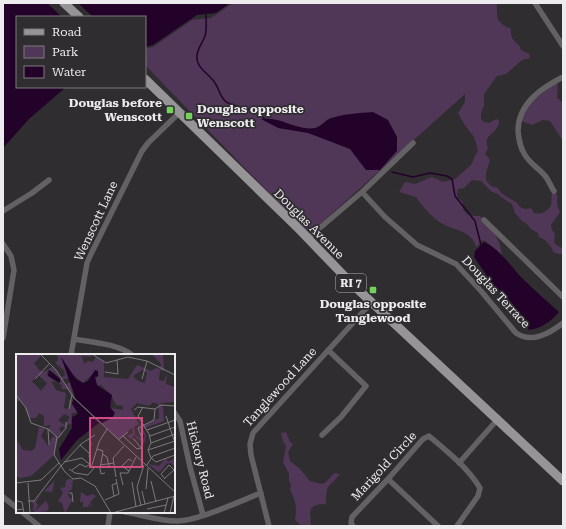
<svg xmlns="http://www.w3.org/2000/svg" width="566" height="529" font-family="'Roboto Serif',serif">
<style>
.green{fill:#503757}
.water{fill:#220229}
.lines{fill:none;stroke-linecap:round;stroke-linejoin:round}
.stream{stroke:#220229;stroke-width:1.5}
.minor{stroke:#636163;stroke-width:5.5}
.primary{stroke:#969497;stroke-width:9}
.poi-dot{fill:#74d25b;stroke:#302d30;stroke-width:1.5}
.labels{text-anchor:middle;stroke-width:3.5;stroke-linejoin:round;paint-order:stroke}
.shield{fill:#302d30;stroke:#b4b2b4;stroke-width:1}
.shield-label{font-size:11px;font-weight:bold;fill:#edebed}
.poi-label{font-size:12px;font-weight:bold;fill:#edebed;stroke:#302d30;text-anchor:end}
.street-label{font-size:12px;fill:#edebed;stroke:#302d30}
.inset-road{fill:none;stroke:#7c797c;stroke-width:1}
.view{fill:#cd4d80;fill-opacity:0.15;stroke:#cd4d80;stroke-width:2}
.inset-edge{fill:none;stroke:#edebed;stroke-width:2}
</style>
<rect width="100%" height="100%" fill="#302d30"/>
<path class="green" d="M 233,3 L 498,3 C 496,7 497,8 497,13 C 497,22 502,25 511,29 C 510,35 513,42 519,45 L 521,50 L 529,54 L 530,58 L 522,60 L 506,74 L 497,76 L 484,94 L 484,106 L 481,113 L 481,119 L 484,122 L 489,123 L 496,119 L 499,120 C 499,122 499,124 498,126 C 493,136 483,135 488,148 L 485,154 L 490,160 L 486,173 L 486,180 L 491,186 L 498,188 L 501,193 L 517,203 L 520,207 L 525,209 L 531,208 L 534,213 C 543,215 545,212 551,206 L 552,191 L 557,195 L 557,205 L 560,212 L 551,225 L 552,230 L 555,234 L 554,241 L 555,244 L 563,249 L 563,254 L 559,254 L 553,252 L 552,248 L 545,240 L 539,237 L 538,233 L 531,229 L 527,224 L 522,221 L 515,213 L 512,204 L 501,197 L 498,194 L 492,192 L 481,181 L 472,180 L 464,188 L 458,189 C 456,196 457,198 463,202 C 461,214 469,216 480,216 C 491,226 501,241 502,256 L 487,242 L 483,240 L 476,247 C 473,231 453,230 441,223 C 433,218 421,205 416,197 L 399,192 L 405,182 L 415,184 L 432,177 L 443,182 L 455,179 L 471,165 L 478,150 L 474,137 L 464,124 L 458,113 L 465,102 L 465,94 L 309,234 L 145,65 L 145,49 L 153,47 L 192,20 L 211,18 Z
M 558,80 L 557,98 L 563,103 L 563,141 L 550,121 L 543,120 L 532,125 L 521,121 L 526,106 Z
M 286,432 L 290,442 L 293,444 L 288,452 L 290,461 L 300,469 L 310,481 L 322,484 L 326,482 L 334,473 L 340,474 C 329,489 326,481 326,504 C 307,505 310,509 311,526 L 302,526 L 295,520 C 297,509 296,500 290,490 L 291,484 L 289,481 L 289,474 L 283,462 L 286,446 L 283,441 L 281,433 Z"/>
<path class="water" d="M 3,3 L 47,3 L 62,17 L 17,17 L 17,87 L 66,87 L 29,119 L 3,148 Z
M 78,3 L 230,3 L 216,13 L 197,15 L 153,45 L 145,47 L 145,17 L 93,17 Z
M 373,112 L 388,120 L 397,137 L 397,151 L 380,170 L 366,170 L 350,149 L 308,133 L 278,128 L 261,119 C 280,116 296,131 315,128 C 321,127 325,120 331,118 C 344,114 359,113 373,112 Z
M 484,242 C 500,249 510,266 522,278 C 534,290 547,301 559,312 C 552,321 540,329 529,330 L 519,316 L 512,303 L 492,283 L 474,257 L 475,251 Z"/>
<g class="lines">
<path class="stream" d="M 206,15 C 206,21 207,30 205,36 C 201,46 193,54 199,65 C 203,72 211,76 215,83 C 220,90 220,99 228,103 C 242,109 253,107 264,118
M 392,172 L 413,177 L 430,173 L 447,176 L 452,179 L 455,196 L 475,221 L 481,245"/>
<path class="minor" d="M 535,3 L 563,46
M 554,191 C 551,187 549,181 546,177 C 540,169 530,164 525,155 C 520,148 519,140 518,131 C 518,104 541,88 563,77
M 362,192 L 385,217 L 417,245 L 456,264 L 481,291 L 516,333 C 532,344 550,333 563,323
M 3,211 L 32,193 L 49,180
M 484,220 L 563,297
M 308,238 L 362,192 L 413,143
M 3,244 L 11,256 L 14,270 L 3,338
M 74,339 C 91,342 119,344 132,355
M 71,355 L 87,263 L 91,254 L 142,151 L 148,143 L 179,113
M 174,412 L 180,421 L 190,467 L 203,515
M 322,435 L 341,417 L 366,386 L 328,350
M 459,463 L 497,420
M 388,479 L 438,526
M 3,497 L 17,508
M 22,512 L 39,526
M 125,512 C 142,515 160,521 177,521 C 198,521 240,501 261,493
M 108,526 L 110,512
M 269,526 L 251,455 L 250,444 L 253,433 L 372,302
M 353,526 L 351,523 L 352,517 L 388,479 L 423,439 L 429,436 C 447,451 468,468 480,488 L 478,496 L 457,526"/>
<path class="primary" d="M 64,3 L 79,17
M 145,79 L 297,227 L 351,283 L 563,481"/>
</g>
<g class="poi-dot">
<rect x="166" y="106" width="8" height="8" rx="2"/>
<rect x="185" y="112" width="8" height="8" rx="2"/>
<rect x="369" y="286" width="8" height="8" rx="2"/>
</g>
<g class="labels">
<rect class="shield" x="336" y="274" width="30" height="18" rx="3"/>
<g class="shield-label">
<text x="351" y="287">RI 7</text>
</g>
<g class="poi-label">
<text x="162" y="107">Douglas before<tspan x="162" dy="14">Wenscott</tspan></text>
<text x="197" y="113" text-anchor="start">Douglas opposite<tspan x="197" dy="14">Wenscott</tspan></text>
<text x="373" y="308" text-anchor="middle">Douglas opposite<tspan x="373" dy="14">Tanglewood</tspan></text>
</g>
<g class="street-label">
<text transform="translate(96 221) rotate(-65)" y="4">Wenscott Lane</text>
<text transform="translate(309 224) rotate(45)" y="4">Douglas Avenue</text>
<text transform="translate(496 292) rotate(47)" y="4">Douglas Terrace</text>
<text transform="translate(280 387) rotate(-48)" y="4">Tanglewood Lane</text>
<text transform="translate(200 460) rotate(76)" y="4">Hickory Road</text>
<text transform="translate(384 466) rotate(-47)" y="4">Marigold Circle</text>
</g>
</g>
<g transform="translate(16 354)">
<rect width="159" height="159" fill="#302d30"/>
<path d="M 0,0 L 24,0 L 24,3 L 18,9 L 23,16 L 28,18 L 37,12 L 45,24 L 49,21 L 48,16 L 39,9 L 42,6 L 41,0 L 76,0 L 75,3 L 66,2 L 68,10 L 72,7 L 77,8 L 80,3 L 88,8 L 88,23 L 112,25 L 121,11 L 135,17 L 140,14 L 144,15 L 145,10 L 136,0 L 147,0 L 148,17 L 144,16 L 143,26 L 148,27 L 151,19 L 150,30 L 159,33 L 159,48 L 143,49 L 147,51 L 148,67 L 129,74 L 125,72 L 130,81 L 128,90 L 118,81 L 116,82 L 120,88 L 111,82 L 117,79 L 116,74 L 102,86 L 86,69 L 98,61 L 94,54 L 107,56 L 107,52 L 100,51 L 95,41 L 85,31 L 81,32 L 79,24 L 83,22 L 81,16 L 67,29 L 54,18 L 47,6 L 52,24 L 46,26 L 49,31 L 54,28 L 58,44 L 51,35 L 46,35 L 46,31 L 43,30 L 45,25 L 37,18 L 32,16 L 31,21 L 40,28 L 35,27 L 40,36 L 50,39 L 48,54 L 53,55 L 53,46 L 57,47 L 55,50 L 62,58 L 56,59 L 55,70 L 51,71 L 50,74 L 46,72 L 43,75 L 46,79 L 42,85 L 38,101 L 15,122 L 4,124 L 0,122 L 0,85 L 7,96 L 15,97 L 19,94 L 23,73 L 29,75 L 25,82 L 32,92 L 36,83 L 40,82 L 32,75 L 35,71 L 28,72 L 28,62 L 23,59 L 20,64 L 13,64 L 7,49 L 4,46 L 0,48 ZM 126,16 L 131,18 L 129,29 L 122,27 L 117,22 ZM 22,21 L 31,29 L 25,37 L 16,27 ZM 137,48 L 142,50 L 143,64 L 123,74 L 129,82 L 126,87 L 125,82 L 124,84 L 119,81 L 118,73 L 123,70 L 115,55 L 121,49 L 133,52 ZM 48,60 L 54,63 L 49,71 L 42,66 ZM 150,104 L 152,108 L 159,104 L 159,113 L 155,109 L 150,110 L 144,118 L 141,117 L 132,110 L 143,112 ZM 53,125 L 57,125 L 56,135 L 52,138 L 53,144 L 57,145 L 49,159 L 46,149 L 42,147 L 47,139 L 44,134 L 49,133 L 50,126 ZM 39,126 L 36,138 L 28,137 L 20,148 L 22,151 L 19,157 L 30,147 L 33,153 L 31,157 L 16,159 L 19,157 L 16,155 L 18,153 L 16,147 L 20,146 ZM 65,138 L 71,142 L 77,140 L 80,142 L 74,148 L 76,153 L 73,150 L 72,153 L 67,153 L 67,148 L 64,148 Z" fill="#503757" fill-rule="evenodd"/>
<path d="M 45,3 L 60,25 L 67,29 L 72,27 L 79,16 L 82,17 L 82,22 L 79,23 L 81,31 L 96,41 L 94,53 L 99,59 L 96,64 L 86,69 L 60,45 ZM 33,16 L 44,25 L 44,29 L 32,22 ZM 58,45 L 83,69 L 61,86 L 45,106 L 43,95 L 56,74 L 56,63 L 62,60 L 56,49 Z" fill="#220229"/>
<path class="inset-road" d="M 24,0 L 40,16 L 58,44 L 159,138M 76,0 L 90,9 L 112,3 L 131,7 L 159,21M 89,18 L 102,20 L 101,6M 19,25 L 34,9M 126,25 L 131,7M 0,41 L 10,54 L 15,69 L 32,75 L 41,83 L 38,101 L 49,118 L 57,125 L 65,124 L 79,132 L 95,159M 127,53 L 122,62 L 133,80 L 135,89 L 132,96 L 135,104 L 140,108 L 159,101M 53,55 L 56,41M 139,55 L 145,51 L 159,52M 118,56 L 122,53 L 139,55M 150,62 L 159,89M 32,75 L 33,91M 131,76 L 159,66M 107,82 L 121,95 L 125,94 L 118,85M 125,82 L 122,74 L 138,66 L 139,55M 134,82 L 159,73M 42,84 L 50,74 L 50,68M 73,85 L 75,89 L 73,103M 102,86 L 112,78M 135,89 L 159,80M 64,91 L 74,100M 81,95 L 87,97 L 84,115 L 85,120 L 89,119M 132,96 L 159,87M 86,100 L 91,103 L 93,112M 48,108 L 66,104 L 78,114 L 72,121 L 59,119 L 53,115M 76,111 L 83,88 L 91,75M 84,111 L 98,109M 45,112 L 65,90 L 79,81M 130,112 L 137,102 L 159,94M 56,116 L 64,110 L 70,113 L 74,110M 113,117 L 106,112 L 113,105 L 116,107M 100,123 L 97,104 L 108,92M 148,125 L 158,116M 149,125 L 145,120 L 153,111 L 159,117M 135,127 L 140,148M 116,128 L 120,153M 0,129 L 25,126 L 43,109M 12,129 L 14,159M 107,131 L 104,119 L 112,119 L 120,103M 130,135 L 132,114M 126,137 L 129,150M 53,139 L 56,139 L 57,148M 98,142 L 96,131 L 101,129M 0,143 L 0,156 L 7,155M 89,146 L 103,140 L 100,125M 1,147 L 6,148 L 8,159M 12,147 L 18,147 L 45,112M 125,152 L 121,133 L 128,111M 131,155 L 150,151M 96,159 L 159,142M 148,159 L 152,144M 154,159 L 158,142"/>
<path class="view" d="M 74,64 L 126,64 L 126,113 L 74,113 Z"/>
<rect width="159" height="159" class="inset-edge"/>
</g>
<rect width="566" height="529" fill="none" stroke="#edebed" stroke-width="8"/>
<rect x="16" y="16" width="130" height="72" fill="#302d30" stroke="#7c797c"/>
<rect x="24" y="29" width="20" height="6" fill="#969497" stroke="#7c797c"/>
<text x="52" y="36" font-size="12" fill="#edebed">Road</text>
<rect x="24" y="46" width="20" height="12" fill="#503757" stroke="#7c797c"/>
<text x="52" y="56" font-size="12" fill="#edebed">Park</text>
<rect x="24" y="66" width="20" height="12" fill="#220229" stroke="#7c797c"/>
<text x="52" y="76" font-size="12" fill="#edebed">Water</text>
</svg>
